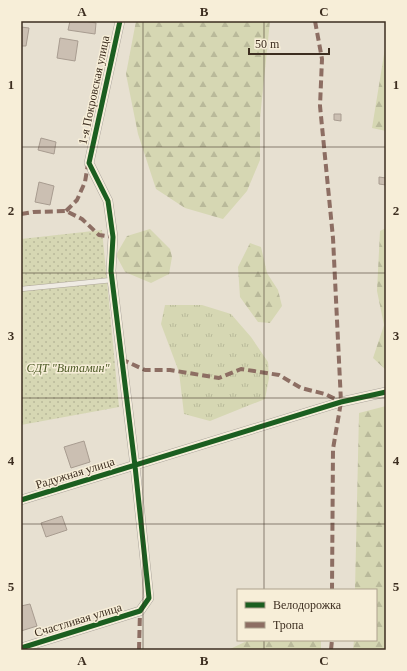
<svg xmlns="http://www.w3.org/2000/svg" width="407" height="671" font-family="Georgia,serif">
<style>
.grass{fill:url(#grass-tufts)}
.forest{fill:url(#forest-firs)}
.garden{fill:url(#garden-dots)}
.building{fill:#cbbfb2;stroke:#a89c90}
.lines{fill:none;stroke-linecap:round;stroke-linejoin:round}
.lane-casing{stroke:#ada599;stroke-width:5.5}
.street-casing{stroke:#ada599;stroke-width:10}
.lane{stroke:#efebe3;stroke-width:4.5}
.street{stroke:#efebe3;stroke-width:9}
.quiet{stroke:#8d6e63;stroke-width:4;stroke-dasharray:8 4;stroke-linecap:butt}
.cycleway-casing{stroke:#f7eed8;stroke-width:8}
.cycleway{stroke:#1b5e20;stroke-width:5}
.grid{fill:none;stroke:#3d2e20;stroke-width:1;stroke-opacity:0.55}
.labels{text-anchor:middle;stroke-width:3;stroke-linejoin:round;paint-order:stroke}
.street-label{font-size:12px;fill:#3d2e20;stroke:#f7eed8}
.park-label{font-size:12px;font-style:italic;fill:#4d5a26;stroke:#f7eed8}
.neatline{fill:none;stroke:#3d2e20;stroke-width:1.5}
.grid-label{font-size:13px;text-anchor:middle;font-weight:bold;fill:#3d2e20}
</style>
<defs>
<pattern id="grass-tufts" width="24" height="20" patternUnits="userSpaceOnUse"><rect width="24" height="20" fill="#d6d7b3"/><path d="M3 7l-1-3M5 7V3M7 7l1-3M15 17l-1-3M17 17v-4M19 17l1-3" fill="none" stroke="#b9b99a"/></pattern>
<pattern id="forest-firs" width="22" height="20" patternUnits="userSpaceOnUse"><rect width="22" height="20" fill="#d6d7b3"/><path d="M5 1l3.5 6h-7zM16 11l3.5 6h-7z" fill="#b9b99a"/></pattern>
<pattern id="garden-dots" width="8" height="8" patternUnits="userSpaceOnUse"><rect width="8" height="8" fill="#d6d7b3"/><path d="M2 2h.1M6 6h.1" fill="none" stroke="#b9b99a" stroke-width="1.8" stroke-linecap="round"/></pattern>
</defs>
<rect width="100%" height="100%" fill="#e7e0d1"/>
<path class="grass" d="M 165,305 L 202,305 L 231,314 L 251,337 L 268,362 L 269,378 L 265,399 L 210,421 L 184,414 L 179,372 L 161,324 Z"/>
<path class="forest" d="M 136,21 L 270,21 L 260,118 L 260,160 L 247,191 L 223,219 L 185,208 L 156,189 L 138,134 L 126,74 Z
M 386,42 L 386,131 L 372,128 Z
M 386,228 L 386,370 L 373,358 L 384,325 L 377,291 L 380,231 Z
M 150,229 L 170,249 L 172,257 L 169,274 L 151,283 L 125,272 L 116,255 L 127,236 Z
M 250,243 L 261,247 L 267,273 L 278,290 L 282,306 L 270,323 L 258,322 L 240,297 L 238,267 Z
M 386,406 L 386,650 L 353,650 L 354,640 L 376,640 L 376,590 L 355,590 L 359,413 Z
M 249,640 L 319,640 L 321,641 L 321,650 L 228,650 Z"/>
<path class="garden" d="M 102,230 L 119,407 L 21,425 L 21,239 Z"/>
<path class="building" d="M 70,21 L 84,21 L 96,23 L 95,34 L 68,30 Z
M 21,27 L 29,28 L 26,46 L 21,46 Z
M 60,38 L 78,41 L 75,61 L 57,58 Z
M 334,114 L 341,114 L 341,121 L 334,120 Z
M 41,138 L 56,142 L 54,154 L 38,150 Z
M 379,177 L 386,178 L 386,185 L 379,184 Z
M 39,182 L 54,186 L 50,205 L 35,202 Z
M 84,441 L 90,462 L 71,468 L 64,447 Z
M 62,516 L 67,530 L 46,537 L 41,523 Z
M 30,604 L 37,626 L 21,631 L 21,606 Z"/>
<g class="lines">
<defs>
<path id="lane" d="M 21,289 L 112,280"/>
<path id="street" d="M 21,500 L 341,402 L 386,392
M 21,648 L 140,611 L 149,598 L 135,466 L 111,271 L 113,237 L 108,201 L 89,163 L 120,21"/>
</defs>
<use href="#lane" class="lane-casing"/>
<use href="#street" class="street-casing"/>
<use href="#lane" class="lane"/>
<use href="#street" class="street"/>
<path class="quiet" d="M 315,21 L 322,59 L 320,106 L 333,238 L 341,402 L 333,449 L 332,590
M 66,211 L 77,200 L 85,182 L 88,164
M 21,214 L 33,212 L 66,211 L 82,219 L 99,235 L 113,237
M 121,359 L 145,370 L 170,370 L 219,378 L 241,369 L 279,375 L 301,388 L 325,394 L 341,402
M 139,650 L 140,611
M 331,650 L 332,640"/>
<defs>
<path id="cycleway" d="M 21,500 L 341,402 L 386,392
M 21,648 L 140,611 L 149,598 L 135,466 L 111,271 L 113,237 L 108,201 L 89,163 L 120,21"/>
</defs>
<use href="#cycleway" class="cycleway-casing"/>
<use href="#cycleway" class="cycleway"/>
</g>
<path class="grid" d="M 143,21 L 143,650M 264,21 L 264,590M 21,147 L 386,147M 21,273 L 386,273M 21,398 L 386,398M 21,524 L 386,524M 264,640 L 264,650"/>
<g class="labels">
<g class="street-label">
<text transform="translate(94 90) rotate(-78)" y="4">1-я Покровская улица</text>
<text transform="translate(75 473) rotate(-17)" y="4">Радужная улица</text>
<text transform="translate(78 620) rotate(-17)" y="4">Счастливая улица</text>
</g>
<g class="park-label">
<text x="68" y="372">СДТ "Витамин"</text>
</g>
</g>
<rect width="407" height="671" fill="none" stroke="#f7eed8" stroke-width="44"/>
<rect x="237" y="589" width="140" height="52" fill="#f7eed8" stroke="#ada18e"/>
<rect x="245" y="602" width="20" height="6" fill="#1b5e20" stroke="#ada18e"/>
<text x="273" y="609" font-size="12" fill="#3d2e20">Велодорожка</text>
<rect x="245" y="622" width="20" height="6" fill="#8d6e63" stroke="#ada18e"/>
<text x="273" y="629" font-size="12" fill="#3d2e20">Тропа</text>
<path d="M249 48v6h80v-6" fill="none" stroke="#3d2e20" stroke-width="2"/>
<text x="255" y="48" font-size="12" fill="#3d2e20" stroke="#f7eed8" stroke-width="3" paint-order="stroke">50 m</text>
<rect x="22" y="22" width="363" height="627" class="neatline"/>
<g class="grid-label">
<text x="82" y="16">A</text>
<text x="204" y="16">B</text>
<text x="324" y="16">C</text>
<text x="11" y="89">1</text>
<text x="396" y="89">1</text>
<text x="11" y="215">2</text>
<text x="396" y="215">2</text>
<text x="11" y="340">3</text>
<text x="396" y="340">3</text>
<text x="11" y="465">4</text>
<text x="396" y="465">4</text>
<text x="11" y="591">5</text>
<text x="396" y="591">5</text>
<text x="82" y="665">A</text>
<text x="204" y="665">B</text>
<text x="324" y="665">C</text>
</g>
</svg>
